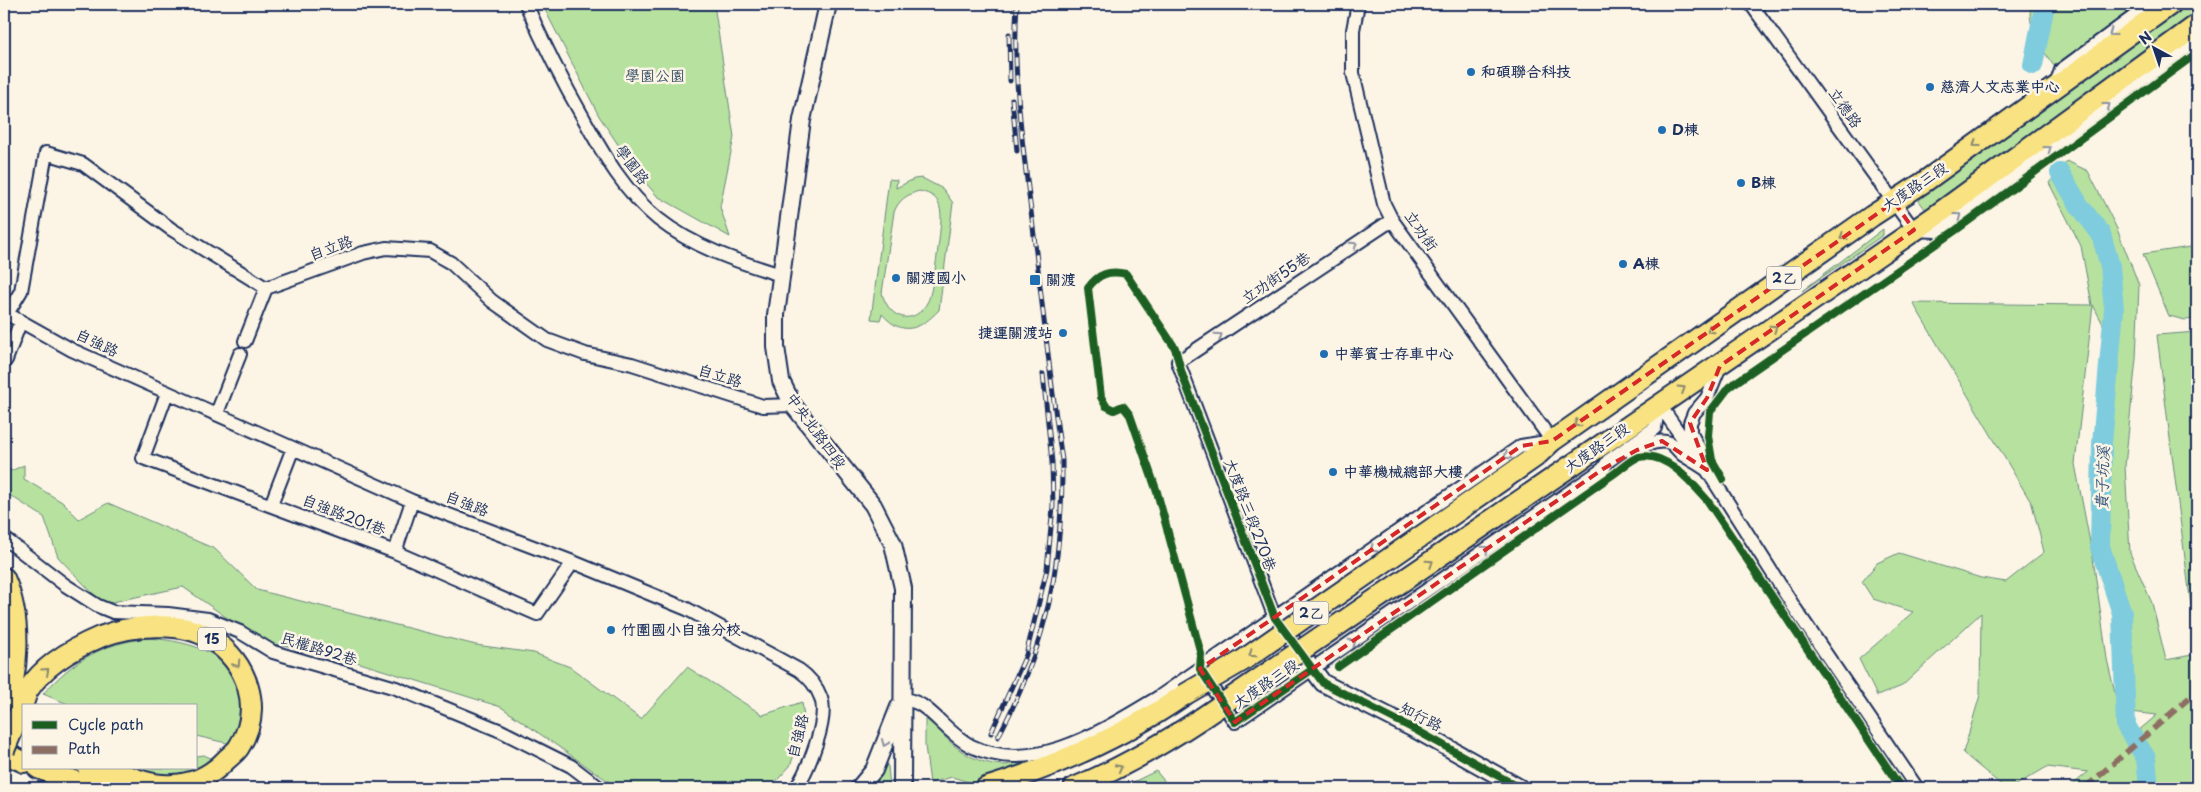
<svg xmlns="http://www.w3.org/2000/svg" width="2201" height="792" font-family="'Playpen Sans','LXGW WenKai TC',sans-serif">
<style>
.green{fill:#b7e19e;stroke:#69887e;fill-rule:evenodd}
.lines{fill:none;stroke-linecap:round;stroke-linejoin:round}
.river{stroke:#7fccde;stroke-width:20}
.minor-casing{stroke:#1b2f5e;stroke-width:16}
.tertiary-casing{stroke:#1b2f5e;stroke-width:20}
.primary-casing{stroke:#1b2f5e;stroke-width:24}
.minor{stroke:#fcf5e5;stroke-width:12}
.tertiary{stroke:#fcf5e5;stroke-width:16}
.primary{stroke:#f8e281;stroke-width:20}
.rail-casing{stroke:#1b2f5e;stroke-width:5}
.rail{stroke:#fcf5e5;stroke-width:3;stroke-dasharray:9;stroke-linecap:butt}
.primary-bridge-casing{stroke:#1b2f5e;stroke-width:24;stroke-linecap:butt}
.primary-bridge{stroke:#f8e281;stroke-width:20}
.quiet{stroke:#8d6e63;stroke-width:6;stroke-dasharray:12 6;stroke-linecap:butt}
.cycleway-casing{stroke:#fcf5e5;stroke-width:11}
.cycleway{stroke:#1b5e20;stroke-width:8}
.oneway{stroke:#8c92a2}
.oneway2{stroke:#8a8870}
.marked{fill:none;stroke:#d62828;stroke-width:4;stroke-dasharray:10 6;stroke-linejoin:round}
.poi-dot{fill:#1f6fb2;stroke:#fcf5e5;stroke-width:2}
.labels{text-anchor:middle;stroke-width:5;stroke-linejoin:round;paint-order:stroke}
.shield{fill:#fcf5e5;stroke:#5e6a86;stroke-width:1}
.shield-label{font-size:14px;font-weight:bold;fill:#1b2f5e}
.poi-label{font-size:15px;font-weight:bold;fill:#1b2f5e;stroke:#fcf5e5;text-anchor:start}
.park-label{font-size:15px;fill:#3a536b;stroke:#fcf5e5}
.street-label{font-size:15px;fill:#1b2f5e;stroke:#fcf5e5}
.water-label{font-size:16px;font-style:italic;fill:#34567e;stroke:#fcf5e5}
</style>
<rect width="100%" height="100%" fill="#fcf5e5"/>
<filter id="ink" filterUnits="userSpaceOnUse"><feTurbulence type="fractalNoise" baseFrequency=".02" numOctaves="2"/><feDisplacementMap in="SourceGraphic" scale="10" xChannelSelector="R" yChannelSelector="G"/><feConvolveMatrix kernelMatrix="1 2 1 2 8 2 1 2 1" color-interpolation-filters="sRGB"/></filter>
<g filter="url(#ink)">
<path class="green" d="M 542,4 L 714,4 L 734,137 L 720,207 L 730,237 L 657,196 L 635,170 L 599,116 Z
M 2032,4 L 2139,4 L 2054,66 C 2043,51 2024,23 2032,4 Z
M 2186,4 L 2197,4 L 2197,14 L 1926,210 L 1919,201 L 1921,198 Z
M 2067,161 L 2088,171 L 2117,229 L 2139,285 L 2136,359 L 2125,466 L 2130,553 L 2152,603 L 2166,660 L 2197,654 L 2157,335 L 2197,332 L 2197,788 L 2069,788 L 2088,772 L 2047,767 L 2011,788 L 2005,788 L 1963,753 L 1980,695 L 1981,613 L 1902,686 L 1877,696 L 1859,659 L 1913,612 L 1873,599 L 1862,582 L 1877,563 L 1899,553 L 1981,578 L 2006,582 L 2044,552 L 2032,504 L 1913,303 L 2092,305 L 2081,246 L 2049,183 ZM 2093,305 L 2118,353 L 2106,442 L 2108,540 L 2124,603 L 2131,712 L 2157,715 L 2126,741 L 2107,659 L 2093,558 L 2075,464 Z
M 922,178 L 943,189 L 953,203 L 939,310 C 920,330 902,337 882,314 L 880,320 L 871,319 L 889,179 L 897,180 L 896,188 L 914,179 ZM 919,191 C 927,193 934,195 938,202 C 940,207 941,212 941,217 C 941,230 933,292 928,301 C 915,327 889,320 882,293 L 894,212 C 899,200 906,195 919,191 Z
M 1883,229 L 1883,235 L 1802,291 Z
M 2197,246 L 2197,319 L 2185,320 L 2169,316 L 2143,254 Z
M 4,464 L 11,471 L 24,465 L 24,479 L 62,502 L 79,519 L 108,503 L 215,549 L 257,590 L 476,645 L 534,653 L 570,667 L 641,719 L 687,667 L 763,715 L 802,702 L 805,726 L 790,766 L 770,788 L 618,788 L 501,707 L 315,649 L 263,643 L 183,587 L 103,604 L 58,557 L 44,517 L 11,496 L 4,496 Z
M 148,638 C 191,641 242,654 242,707 C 242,719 236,732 231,744 L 196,736 L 196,706 L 68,706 L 68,704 L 43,694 C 74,659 102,644 148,638 Z
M 925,713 C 945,740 967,763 1003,765 C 1011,765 1021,760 1029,763 L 972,783 L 952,777 L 930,783 L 925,746 Z
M 204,755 L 215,760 L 190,774 L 162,777 L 128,768 L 196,768 L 196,756 Z
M 886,765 L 888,766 L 890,787 L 869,788 Z
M 1156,771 L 1170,788 L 1121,788 Z"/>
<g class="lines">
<path class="river" d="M 2033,65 L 2045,4
M 2060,173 L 2079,205 L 2101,234 L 2110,266 L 2114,309 L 2102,444 L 2100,547 L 2122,613 L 2126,726 L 2146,758 L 2149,788"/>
<defs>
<path id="minor" d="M 526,4 C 543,43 562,81 584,119 C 604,156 625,192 658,219 C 693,247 739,262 781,275
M 1751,4 L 1914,230 L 1936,231 L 2197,39
M 2056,85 L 2061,70 L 2151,4
M 4,312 L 72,350 L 412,501 L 573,562 L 687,609 L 799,670 C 809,677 817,687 821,698 C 829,719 808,770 796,788
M 7,314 L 21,291 L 46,153 L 83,164 L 171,229 L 266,288 L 363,253 L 386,248 L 430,251 L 451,263 L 492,301 L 547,340 L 585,354 L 632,364 L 763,406 L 793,405
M 245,341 L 266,288
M 6,360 L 20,323
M 1720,366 L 1707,398 L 1694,413 L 1690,423 L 1690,432 L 1702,454 L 1707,470 L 1794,607 L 1917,788
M 167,393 L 143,458 L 395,552 L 537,614 L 573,562
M 1659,404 L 1691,450 L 1692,457
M 217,413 L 240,354
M 1632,453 C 1643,446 1659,437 1672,444 C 1676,447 1679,452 1683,455 C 1691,460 1699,464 1707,470
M 271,505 L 293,448
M 4,538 L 65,585 L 98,606 L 113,612 L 168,614 L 208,619 L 240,632 L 273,652 L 396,688 L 501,731 L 571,766 L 600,788
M 395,552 L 412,501
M 1275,618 L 1178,362 L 1392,220
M 1204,676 L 1235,722 L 1603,469 L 1608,461 L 1655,428 L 1659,404
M 903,698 C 909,700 916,702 921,705 C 939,717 949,734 971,746 C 1035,777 1105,729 1159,697 L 1521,446 L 1552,441 L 1392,220 L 1384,204 L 1353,73 L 1353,30 L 1358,4"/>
<path id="tertiary" d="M 828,4 L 802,120 L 776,315 L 776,347 L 781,381 L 793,405 L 873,505 L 893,544 L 903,588 L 902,788
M 1275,618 L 1323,683 L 1416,730 L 1520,788
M 859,788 L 874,770 L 899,707"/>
<path id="primary" d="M 1436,526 L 1535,457 L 1552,441 L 1872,216 L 1924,182 L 2171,4
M 1451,548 L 1934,217 L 2197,25
M 4,578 C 23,621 18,674 4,717
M 20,712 C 23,705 25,696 28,690 C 44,665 74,648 100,637 C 131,625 182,620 211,639 C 247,662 264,708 239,747 C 236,752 230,756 226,760 C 211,776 194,784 173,785 C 150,787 128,776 107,768
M 4,753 L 24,762
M 38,768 L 92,788
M 88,768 L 119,783
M 986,788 C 1057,766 1123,737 1184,695
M 1074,788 C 1120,769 1161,745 1202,718"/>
</defs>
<use href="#minor" class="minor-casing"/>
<use href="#tertiary" class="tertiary-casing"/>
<use href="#primary" class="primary-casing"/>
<use href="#minor" class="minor"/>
<use href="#tertiary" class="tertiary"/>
<use href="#primary" class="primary"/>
<defs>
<path id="rail" d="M 1009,34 L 1010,81
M 1012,99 L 1017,151
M 991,733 L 1026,655 L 1047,569 L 1053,506 L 1052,462 L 1043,374
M 998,737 C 1047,645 1063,565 1062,460 C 1050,380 1042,300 1032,219 C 1023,148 1012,75 1017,4"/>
</defs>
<use href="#rail" class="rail-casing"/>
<use href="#rail" class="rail"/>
<defs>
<path id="primary-bridge" d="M 1184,695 L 1242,661 L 1436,526
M 1202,718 L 1451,548
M 4,750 L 20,712"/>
</defs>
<use href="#primary-bridge" class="primary-bridge-casing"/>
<use href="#primary-bridge" class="primary-bridge"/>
<path class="quiet" d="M 2085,788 L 2197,691"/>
<defs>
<path id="cycleway" d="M 1723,479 L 1712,460 L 1708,436 L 1710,412 L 1729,387 L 1956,230 L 2197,53
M 1338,667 L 1615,473 C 1622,468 1631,459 1639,457 C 1666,451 1692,483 1707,500 L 1901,788
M 1313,669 L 1235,722 L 1200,669 L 1201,654 L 1157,492 L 1130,415 L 1123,406 L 1114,410 L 1106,406 L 1101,397 L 1088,288 C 1098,274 1109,270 1126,274 L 1175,348 L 1182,374 L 1275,618 L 1320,679 L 1323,683 L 1416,730 L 1520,788"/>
</defs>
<use href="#cycleway" class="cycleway-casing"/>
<use href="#cycleway" class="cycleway"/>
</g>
<defs><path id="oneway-chevron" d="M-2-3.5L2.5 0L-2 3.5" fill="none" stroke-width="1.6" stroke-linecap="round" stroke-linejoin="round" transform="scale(1.25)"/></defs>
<g class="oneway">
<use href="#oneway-chevron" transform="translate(2112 33) rotate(144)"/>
<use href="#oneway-chevron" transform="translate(2107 106) rotate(-37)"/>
<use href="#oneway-chevron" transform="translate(2048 149) rotate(-36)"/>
<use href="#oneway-chevron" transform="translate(1958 216) rotate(-36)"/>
<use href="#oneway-chevron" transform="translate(1354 245) rotate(-34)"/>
<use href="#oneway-chevron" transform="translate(1219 336) rotate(-34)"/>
<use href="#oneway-chevron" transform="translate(1507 456) rotate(145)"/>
<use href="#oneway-chevron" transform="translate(1373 549) rotate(145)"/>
<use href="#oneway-chevron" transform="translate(1486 549) rotate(-35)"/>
<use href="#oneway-chevron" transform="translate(1353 642) rotate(-35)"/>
<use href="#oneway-chevron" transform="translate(885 743) rotate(112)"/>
</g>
<g class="oneway2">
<use href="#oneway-chevron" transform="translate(1976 144) rotate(144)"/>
<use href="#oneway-chevron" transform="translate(1843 237) rotate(145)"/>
<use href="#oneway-chevron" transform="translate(1774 328) rotate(-35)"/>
<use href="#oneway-chevron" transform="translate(1710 330) rotate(145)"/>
<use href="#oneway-chevron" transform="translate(1682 389) rotate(-32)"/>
<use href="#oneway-chevron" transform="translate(1577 424) rotate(145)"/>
<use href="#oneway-chevron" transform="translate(1430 563) rotate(-34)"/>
<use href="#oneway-chevron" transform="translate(1252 654) rotate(145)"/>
<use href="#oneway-chevron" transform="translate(237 664) rotate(57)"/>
<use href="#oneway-chevron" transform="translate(46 671) rotate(-42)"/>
<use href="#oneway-chevron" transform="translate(1119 768) rotate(-28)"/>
</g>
</g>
<path class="marked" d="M 1894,202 L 1914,230 L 1720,366 L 1707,398 L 1690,423 L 1707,470 L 1662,441 L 1637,450 L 1603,469 L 1235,722 L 1200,669 L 1521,446 L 1552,441 Z"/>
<g class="poi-dot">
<circle cx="1471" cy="72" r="5"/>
<circle cx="1930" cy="87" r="5"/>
<circle cx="1662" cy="130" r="5"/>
<circle cx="1741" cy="183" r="5"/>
<circle cx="1623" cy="264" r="5"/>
<circle cx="896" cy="278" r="5"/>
<rect x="1029" y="274" width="12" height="12" rx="2.5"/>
<circle cx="1063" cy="333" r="5"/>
<circle cx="1324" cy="354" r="5"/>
<circle cx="1333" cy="472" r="5"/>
<circle cx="611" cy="630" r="5"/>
</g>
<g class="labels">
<g class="shield">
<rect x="1766.5" y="266.5" width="35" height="23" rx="4"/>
<rect x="1293.5" y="601.5" width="35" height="23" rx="4"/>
<rect x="198" y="627.5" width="28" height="23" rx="4"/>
</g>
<g class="shield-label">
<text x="1784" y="283">2乙</text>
<text x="1311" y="618">2乙</text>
<text x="212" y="644">15</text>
</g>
<g class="poi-label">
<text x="1481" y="77">和碩聯合科技</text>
<text x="1940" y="92">慈濟人文志業中心</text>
<text x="1672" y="135">D棟</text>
<text x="1751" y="188">B棟</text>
<text x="1633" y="269">A棟</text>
<text x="906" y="283">關渡國小</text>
<text x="1046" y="285">關渡</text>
<text x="1053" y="338" text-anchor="end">捷運關渡站</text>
<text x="1334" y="359">中華賓士存車中心</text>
<text x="1343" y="477">中華機械總部大樓</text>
<text x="621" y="635">竹圍國小自強分校</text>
</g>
<g class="park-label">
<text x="655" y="81">學園公園</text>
</g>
<g class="street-label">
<text transform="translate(1845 108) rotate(55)" y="5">立德路</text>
<text transform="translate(632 165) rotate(53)" y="5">學園路</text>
<text transform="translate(1915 187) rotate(-34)" y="5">大度路三段</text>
<text transform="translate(1421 231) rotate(55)" y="5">立功街</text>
<text transform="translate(331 248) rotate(-20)" y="5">自立路</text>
<text transform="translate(1276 278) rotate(-34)" y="5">立功街55巷</text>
<text transform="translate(97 343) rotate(25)" y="5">自強路</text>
<text transform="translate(720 376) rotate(17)" y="5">自立路</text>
<text transform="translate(816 431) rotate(54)" y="5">中央北路四段</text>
<text transform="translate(1597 448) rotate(-35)" y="5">大度路三段</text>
<text transform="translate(467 504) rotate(21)" y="5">自強路</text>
<text transform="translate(344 515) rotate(21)" y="5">自強路201巷</text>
<text transform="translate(1250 515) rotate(69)" y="5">大度路三段270巷</text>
<text transform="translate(319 649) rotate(17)" y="5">民權路92巷</text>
<text transform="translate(1266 684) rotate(-34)" y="5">大度路三段</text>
<text transform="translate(1421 717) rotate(27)" y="5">知行路</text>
<text transform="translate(798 736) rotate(-76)" y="5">自強路</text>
</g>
<g class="water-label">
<text transform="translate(2102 478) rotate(-88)" y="6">貴子坑溪</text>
</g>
</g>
<rect width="2201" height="792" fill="none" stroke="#fcf5e5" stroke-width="20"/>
<rect x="10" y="10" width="2181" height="772" fill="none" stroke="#1b2f5e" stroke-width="2" filter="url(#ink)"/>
<rect x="22" y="704" width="175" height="65" fill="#fcf5e5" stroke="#a2a6af"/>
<rect x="32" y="721" width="25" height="8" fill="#1b5e20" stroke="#a2a6af"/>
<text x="68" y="730" font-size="15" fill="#1b2f5e">Cycle path</text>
<rect x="32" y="746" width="25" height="8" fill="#8d6e63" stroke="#a2a6af"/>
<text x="68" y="754" font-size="15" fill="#1b2f5e">Path</text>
<g transform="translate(2154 48) rotate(320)" stroke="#fcf5e5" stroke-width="4" paint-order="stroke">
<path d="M0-4L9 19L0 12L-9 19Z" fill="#1b2f5e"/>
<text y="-8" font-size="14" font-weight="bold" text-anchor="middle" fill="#1b2f5e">N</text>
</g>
</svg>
